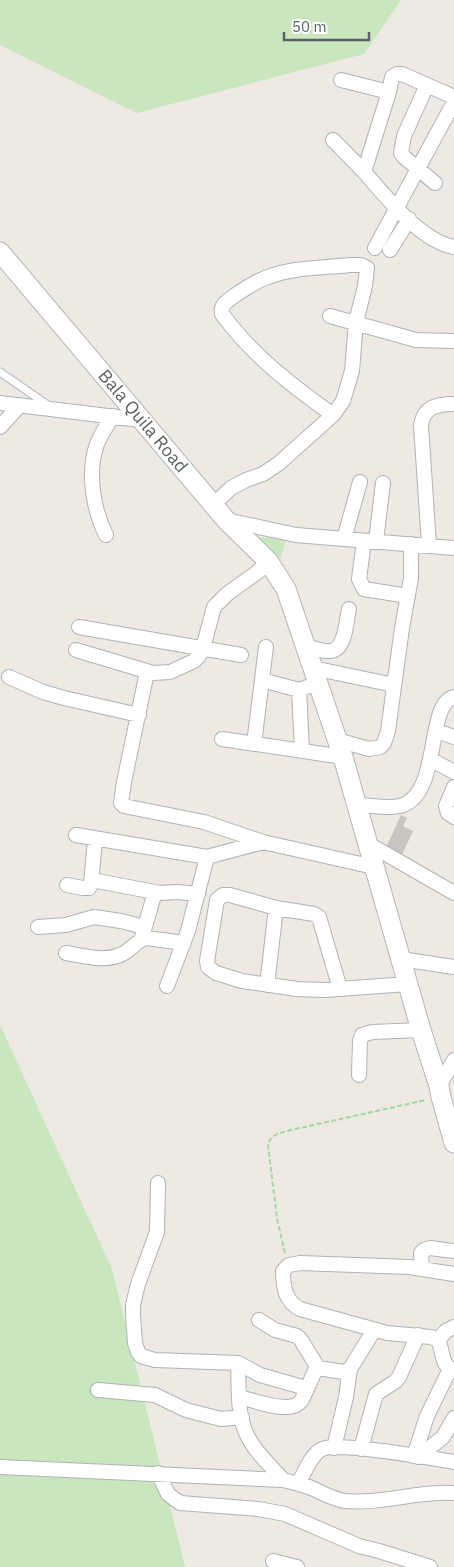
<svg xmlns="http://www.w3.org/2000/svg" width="454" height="1567" font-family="'IBM Plex Sans',sans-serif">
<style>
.green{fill:#c9e6bf}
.building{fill:#c9c4c0}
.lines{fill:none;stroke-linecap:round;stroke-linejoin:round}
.lane-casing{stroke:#afb3b6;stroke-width:9}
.street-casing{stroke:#afb3b6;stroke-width:16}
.secondary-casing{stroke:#b0b5b9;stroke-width:21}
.path{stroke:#a2d9a3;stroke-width:2;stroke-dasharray:5 2.5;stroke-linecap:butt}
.lane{stroke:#fff;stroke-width:7}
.street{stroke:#fff;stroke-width:14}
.secondary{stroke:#fff;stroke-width:19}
.labels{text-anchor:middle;stroke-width:4;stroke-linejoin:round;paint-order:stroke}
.street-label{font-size:18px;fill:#5b6164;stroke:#fff}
</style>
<rect width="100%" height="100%" fill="#eee9e3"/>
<path class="green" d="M 0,0 L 401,0 L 364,54 L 137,113 L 0,45 Z
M 256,537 L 286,539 L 280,559 Z
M 0,1025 L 112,1269 L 185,1567 L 0,1567 Z"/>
<path class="building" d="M 401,815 L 407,818 L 403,826 L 413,831 L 401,857 L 385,850 Z"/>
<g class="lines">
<defs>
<path id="lane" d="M 0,372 L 49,406"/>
<path id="street" d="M 341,80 L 389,92
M 427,85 L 404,136 L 401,153 L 404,157 L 435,183
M 333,140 C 344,151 355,162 366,174 C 387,198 421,241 454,247
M 364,172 L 389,92 L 392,77 L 397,74 L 402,74 L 454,97
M 375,248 L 454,102
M 390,250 L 409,219
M 330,316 L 416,340 L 454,341
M 0,403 L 141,420
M 0,427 L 20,405
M 214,504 L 231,488 L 246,480 L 263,474 L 278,464 L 333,415 L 343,401 L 352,371 L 356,322 L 365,286 L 367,268 L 361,265 L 350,265 C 324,268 293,267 268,277 C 256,281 244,289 234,296 C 227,301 220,305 222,314 C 252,355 291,385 333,415
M 226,520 L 296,535 L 454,548
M 106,535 C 93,509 87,472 97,444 C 101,434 107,425 113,416
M 344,539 L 360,482
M 364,541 L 359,579 L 364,589 L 408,596
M 376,541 L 383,483
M 429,545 L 421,425 C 424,407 436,404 454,404
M 79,627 L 241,655
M 307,646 C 314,648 323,652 331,651 C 346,649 346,621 349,609
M 76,650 L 153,673 L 170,672 L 194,661 L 199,656 L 203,648 L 214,607 L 227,594 L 259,571 L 268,561
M 313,668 L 394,685
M 147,672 L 124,782 L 121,803 L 124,806 L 204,822 L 263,842 L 374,867
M 9,677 L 43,692 L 64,698 L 139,715
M 262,680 L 299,690 L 307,687
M 299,690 L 302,750
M 436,731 L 454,737
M 222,739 L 343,757
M 337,740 L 369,749 L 380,747 L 384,743 L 388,731 L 402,628 L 411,578 L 411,544
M 254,744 L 266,647
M 430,759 L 454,772
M 454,787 L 446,806 L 448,813 L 454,817
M 357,805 C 370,805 387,809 400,806 C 442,795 425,704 454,697
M 76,835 L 207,857
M 367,843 L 454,893
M 92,880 L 160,893 L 178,892 L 198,894
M 67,885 L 83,888 L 89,888 L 91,884 L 95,839
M 38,927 L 66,925 L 94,917 L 121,921 L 144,927
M 142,937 L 155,892
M 66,953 C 85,956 107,963 124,953 C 133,948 137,940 147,938 L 184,943
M 401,959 L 454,967
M 267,985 L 276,908
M 167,986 L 188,931 L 207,857 L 263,842
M 340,989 L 319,917 L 314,914 L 276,908 L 230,895 L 223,895 L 217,900 L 207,961 L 208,967 L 216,973 L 242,981 L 297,989 L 325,990 L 408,984
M 359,1075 L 360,1041 L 362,1035 L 372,1032 L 421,1030
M 439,1086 L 454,1060
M 158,1183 L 157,1232 L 138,1284 L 133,1305 L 133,1315 L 135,1343 L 138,1352 L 141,1356 L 155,1360 L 238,1363 L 260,1375 L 306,1388
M 422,1269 L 421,1253 L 424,1250 L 430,1248 L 454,1251
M 454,1274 L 409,1267 L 300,1263 L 289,1265 L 283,1271 C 283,1287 285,1301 300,1309 L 387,1333 L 431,1337 L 438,1340 C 444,1352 440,1365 454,1371
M 259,1320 L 275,1330 L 297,1336 L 301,1340 L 318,1368
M 438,1340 L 446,1331 L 454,1327
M 238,1363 C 239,1385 237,1413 246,1433 C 254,1451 270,1465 283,1480
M 98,1390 L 155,1395 L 186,1410 L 221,1419 L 242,1417
M 240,1397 C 255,1401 291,1415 301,1401 C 305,1395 311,1379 315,1371 L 318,1368 L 344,1372 L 350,1369 L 374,1330
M 334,1448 L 346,1397 L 350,1369
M 361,1449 L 376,1394 L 396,1381 L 399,1377 L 418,1335
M 414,1456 L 427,1416 L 450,1369
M 418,1457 L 443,1437 L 454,1418
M 0,1467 L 283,1480 C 291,1482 300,1484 309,1487 C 321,1492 332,1499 345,1501 C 384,1504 416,1491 454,1493
M 158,1473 L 168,1494 L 180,1503 L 258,1509 L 285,1514 L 359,1546 L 379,1551 L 430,1567
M 298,1484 C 304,1474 311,1454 322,1449 C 340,1442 430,1458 454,1462
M 273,1561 L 297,1567"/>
<path id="secondary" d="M 0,252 L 226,520 L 268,561 L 286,589 L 343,757 L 421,1030 L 439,1086 L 441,1097 L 454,1143"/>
</defs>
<use href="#lane" class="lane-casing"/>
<use href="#street" class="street-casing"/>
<use href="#secondary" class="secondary-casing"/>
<path class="path" d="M 285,1253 L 277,1218 L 268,1145 C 270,1134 281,1133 291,1130 L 426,1100"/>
<use href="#lane" class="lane"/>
<use href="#street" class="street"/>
<use href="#secondary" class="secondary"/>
</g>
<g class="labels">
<g class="street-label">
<text transform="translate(143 421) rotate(50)" y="6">Bala Quila Road</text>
</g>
</g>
<path d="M284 32v8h85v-8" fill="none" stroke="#5b6164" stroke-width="2.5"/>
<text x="292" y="32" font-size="15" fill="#5b6164" stroke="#ffffff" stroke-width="4" paint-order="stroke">50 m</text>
</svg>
